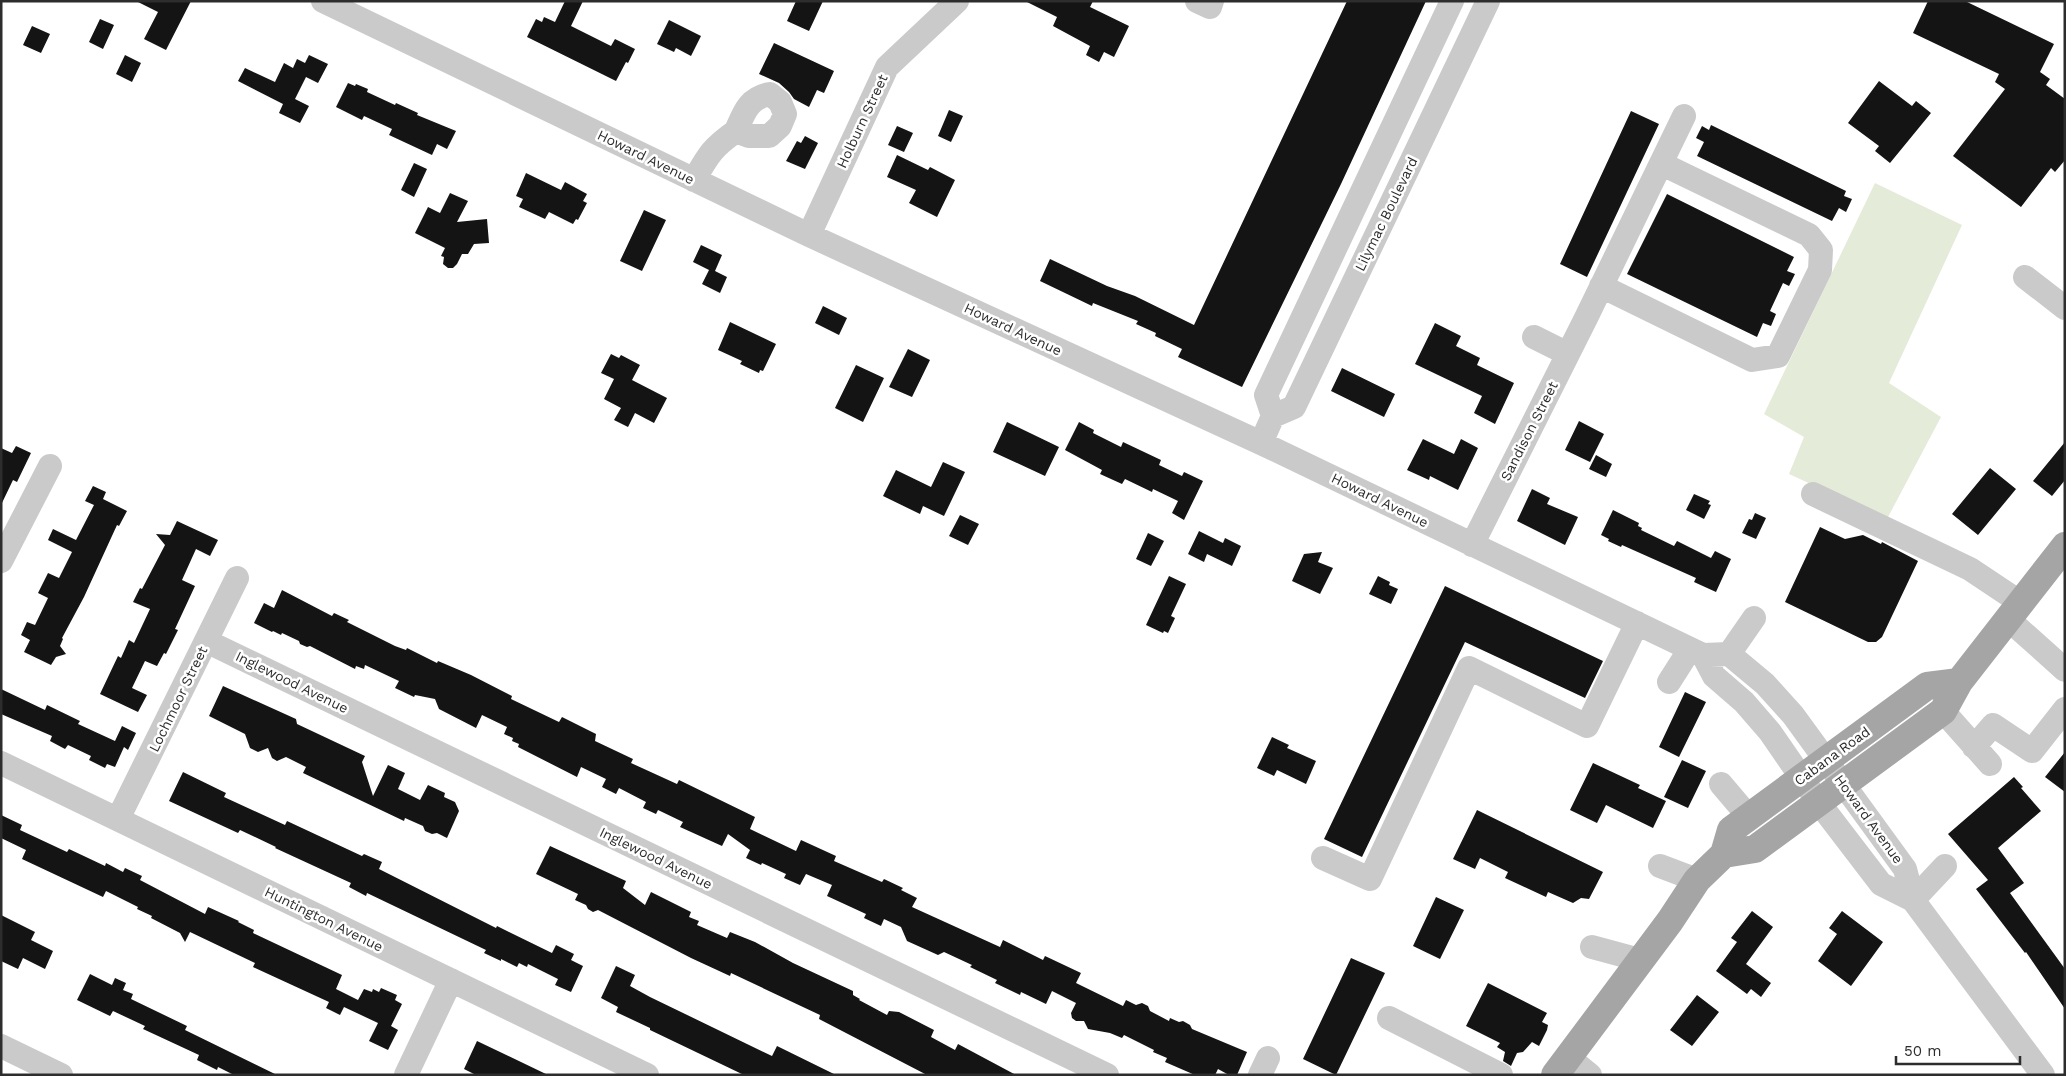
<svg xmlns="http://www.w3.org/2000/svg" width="2066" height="1076" font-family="'Work Sans',sans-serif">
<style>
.green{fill:#e5ebd9}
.building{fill:#141414}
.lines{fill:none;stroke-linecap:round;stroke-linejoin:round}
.minor{stroke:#cacaca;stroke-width:24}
.major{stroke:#a5a5a5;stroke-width:28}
.labels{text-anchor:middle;stroke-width:5;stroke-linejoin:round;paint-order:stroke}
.street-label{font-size:14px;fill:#2d2d2d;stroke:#fff}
</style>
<rect width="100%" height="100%" fill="#fff"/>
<path class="green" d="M 1875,183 L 1962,225 L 1889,383 L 1941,417 L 1887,519 L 1789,474 L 1804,437 L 1764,414 Z"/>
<path class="building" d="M 136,1 L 191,1 L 166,50 L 144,39 L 158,12 Z
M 565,1 L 583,1 L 571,26 L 611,46 L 615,39 L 635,49 L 628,63 L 626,62 L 616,81 L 527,37 L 536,19 L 542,22 L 544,17 L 555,22 Z
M 796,1 L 823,1 L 809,31 L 787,21 Z
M 1025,1 L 1093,1 L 1090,7 L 1129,26 L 1114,57 L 1104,52 L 1099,62 L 1086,55 L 1090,46 L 1053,26 L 1057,17 Z
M 1347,1 L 1426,1 L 1341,184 L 1242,387 L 1178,357 L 1182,349 L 1155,336 L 1156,333 L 1136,324 L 1138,321 L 1093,303 L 1092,306 L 1040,281 L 1050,259 L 1107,286 L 1135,296 L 1194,325 Z
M 1928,1 L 1965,1 L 2054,44 L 2040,72 L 2050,79 L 2046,85 L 2065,99 L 2065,160 L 2055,172 L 2051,168 L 2021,207 L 1953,156 L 2005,89 L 1995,82 L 1999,74 L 1913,33 Z
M 100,19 L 114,25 L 103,49 L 89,42 Z
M 669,20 L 701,36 L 691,56 L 676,48 L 674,52 L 657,44 Z
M 32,26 L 50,34 L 41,53 L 23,45 Z
M 774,43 L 834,71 L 824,93 L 817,90 L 809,107 L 794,99 L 789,92 L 779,83 L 759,74 Z
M 125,55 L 141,63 L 132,82 L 116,74 Z
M 309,55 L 328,64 L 318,83 L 306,77 L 295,99 L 309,106 L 300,123 L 279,113 L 283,104 L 238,81 L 245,68 L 275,82 L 284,63 L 293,68 L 297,59 L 305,63 Z
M 1879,81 L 1912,106 L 1916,101 L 1931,113 L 1890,163 L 1875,151 L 1879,146 L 1848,123 Z
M 348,83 L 355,86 L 356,84 L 368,89 L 367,92 L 395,105 L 396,103 L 418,113 L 417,115 L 456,131 L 447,149 L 437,144 L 432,155 L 389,135 L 392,129 L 364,116 L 362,120 L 336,107 Z
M 949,110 L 963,116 L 951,142 L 938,136 Z
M 1631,111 L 1659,124 L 1587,277 L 1560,264 Z
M 1711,125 L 1846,191 L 1844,196 L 1852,199 L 1846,212 L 1839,208 L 1832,221 L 1697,156 L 1704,142 L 1696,138 L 1702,126 L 1709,130 Z
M 897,126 L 913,133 L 904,152 L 888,145 Z
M 805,136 L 818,143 L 805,169 L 786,161 L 797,141 L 801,143 Z
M 897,155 L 928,170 L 930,167 L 955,180 L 937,217 L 909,203 L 916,190 L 887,177 Z
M 414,163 L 427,169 L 414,197 L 401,190 Z
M 526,173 L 561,190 L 565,182 L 587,194 L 583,201 L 587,203 L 578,220 L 576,219 L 573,224 L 549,212 L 545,219 L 519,207 L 523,199 L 516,196 Z
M 450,193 L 468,201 L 457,222 L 487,219 L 489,243 L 474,244 L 468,254 L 462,254 L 457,264 L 453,268 L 448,268 L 443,264 L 444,257 L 441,256 L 445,248 L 415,233 L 428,207 L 440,213 Z
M 1667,194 L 1794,257 L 1787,271 L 1795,274 L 1789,286 L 1783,283 L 1770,311 L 1776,314 L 1771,326 L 1763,323 L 1757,337 L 1627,274 Z
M 644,210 L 666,220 L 642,271 L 620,261 Z
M 701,245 L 722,255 L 715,271 L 727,277 L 720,293 L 702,284 L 709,270 L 693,262 Z
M 823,306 L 847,318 L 839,335 L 815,323 Z
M 730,322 L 776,344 L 763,371 L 760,370 L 759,373 L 740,364 L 742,361 L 718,350 Z
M 1435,323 L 1461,336 L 1456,346 L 1480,358 L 1477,365 L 1514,383 L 1495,424 L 1474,413 L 1482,396 L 1415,364 Z
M 908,349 L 930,360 L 912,397 L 889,387 Z
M 611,354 L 619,358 L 621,355 L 640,365 L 632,380 L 667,398 L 654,423 L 635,413 L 628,427 L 614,420 L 621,408 L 604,399 L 614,379 L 601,373 Z
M 856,365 L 884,378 L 863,422 L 835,408 Z
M 1342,368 L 1395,394 L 1384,417 L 1331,391 Z
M 1579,421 L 1604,434 L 1590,462 L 1565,450 Z
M 1007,422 L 1059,447 L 1045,476 L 993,452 Z
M 1079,422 L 1094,430 L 1093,433 L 1121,447 L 1123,442 L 1161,460 L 1159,465 L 1182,476 L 1184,472 L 1203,481 L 1184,520 L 1172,513 L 1178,501 L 1153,489 L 1152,492 L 1125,479 L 1122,484 L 1100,474 L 1102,470 L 1065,450 Z
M 1423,439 L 1454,454 L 1461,439 L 1478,448 L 1458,490 L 1430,476 L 1429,480 L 1407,470 Z
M 2065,442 L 2065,480 L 2052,496 L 2033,481 Z
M 16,446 L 31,453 L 17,482 L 13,480 L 1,505 L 1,448 L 12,453 Z
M 1596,455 L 1612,464 L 1606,477 L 1589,469 Z
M 943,462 L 965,472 L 944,516 L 923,506 L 920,514 L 883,496 L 896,470 L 931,487 Z
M 1990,468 L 2016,489 L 1978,535 L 1952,514 Z
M 93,486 L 106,492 L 103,499 L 127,511 L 119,526 L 117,525 L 84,597 L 62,638 L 63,639 L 60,646 L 66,654 L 56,657 L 51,665 L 24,652 L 30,640 L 21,635 L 27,622 L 35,625 L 48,598 L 38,593 L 48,573 L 59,578 L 72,552 L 48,540 L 53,529 L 76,540 L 94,505 L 85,501 Z
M 1532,489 L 1550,498 L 1547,504 L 1578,517 L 1565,545 L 1517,521 Z
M 1694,494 L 1710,501 L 1708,504 L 1711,505 L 1704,519 L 1686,510 Z
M 1613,510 L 1639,523 L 1638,526 L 1642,528 L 1641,530 L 1674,546 L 1677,541 L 1711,558 L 1715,551 L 1731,559 L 1716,592 L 1694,582 L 1696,578 L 1622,545 L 1621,547 L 1608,541 L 1609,539 L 1601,535 Z
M 1755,513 L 1766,518 L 1756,539 L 1742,533 L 1749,519 L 1752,520 Z
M 960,515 L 979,524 L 968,545 L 949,536 Z
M 177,521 L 218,540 L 210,556 L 196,549 L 182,580 L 195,586 L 175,629 L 178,630 L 166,654 L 164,653 L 157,666 L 145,661 L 132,688 L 147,695 L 138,712 L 100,694 L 118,656 L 121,658 L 129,640 L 134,643 L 150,609 L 133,602 L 140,588 L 142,589 L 165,545 L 156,534 L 170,535 Z
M 1820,527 L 1845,539 L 1863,535 L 1881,544 L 1882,542 L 1918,561 L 1882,637 L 1876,642 L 1868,642 L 1785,602 Z
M 1199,531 L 1223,543 L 1225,538 L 1241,546 L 1232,566 L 1207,554 L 1204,562 L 1188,554 Z
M 1148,533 L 1164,541 L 1151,566 L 1136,559 Z
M 1322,552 L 1318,562 L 1333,568 L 1320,594 L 1292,581 L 1304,554 Z
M 1169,576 L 1186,584 L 1171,616 L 1175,618 L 1168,633 L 1164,631 L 1163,633 L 1146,625 Z
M 1378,576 L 1390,582 L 1389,585 L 1398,589 L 1391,604 L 1369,594 Z
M 1445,586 L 1603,661 L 1585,698 L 1465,642 L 1362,857 L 1324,839 Z
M 282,590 L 332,616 L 334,613 L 349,620 L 347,622 L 395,646 L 406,650 L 407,648 L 437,663 L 438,661 L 471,675 L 512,696 L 511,699 L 559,722 L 562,717 L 596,734 L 595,741 L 633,759 L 631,763 L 677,784 L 679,780 L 755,817 L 750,829 L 796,851 L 801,840 L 836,856 L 834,861 L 882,882 L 884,879 L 903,888 L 901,890 L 917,898 L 912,907 L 1000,947 L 1003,940 L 1043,960 L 1045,956 L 1081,973 L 1076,983 L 1123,1006 L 1126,1000 L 1136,1005 L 1142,1003 L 1148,1006 L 1150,1011 L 1169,1021 L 1170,1018 L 1179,1022 L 1183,1021 L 1190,1025 L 1192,1029 L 1247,1052 L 1237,1075 L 1229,1075 L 1218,1069 L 1215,1075 L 1195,1075 L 1165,1062 L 1167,1058 L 1153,1052 L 1154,1050 L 1124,1035 L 1122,1038 L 1110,1033 L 1088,1029 L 1084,1021 L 1076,1021 L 1072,1018 L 1071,1013 L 1076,1003 L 1052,991 L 1046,1004 L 1021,992 L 1020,995 L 995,983 L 997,980 L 970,967 L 972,965 L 944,952 L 938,955 L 907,941 L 901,927 L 884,919 L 881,926 L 864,918 L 866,914 L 827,896 L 832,885 L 806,874 L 800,885 L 784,878 L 786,874 L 762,863 L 761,865 L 746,858 L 750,850 L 728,834 L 722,846 L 680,827 L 683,822 L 658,810 L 656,814 L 643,808 L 646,802 L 619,788 L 616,794 L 602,787 L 606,779 L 581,767 L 577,777 L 518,747 L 519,744 L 512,741 L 513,738 L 504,734 L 507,727 L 482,715 L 476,728 L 439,709 L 435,699 L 415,695 L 414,697 L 395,688 L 399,681 L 365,665 L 364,669 L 356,666 L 355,669 L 310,646 L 307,647 L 300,644 L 299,641 L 282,633 L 281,635 L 273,631 L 272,632 L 254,623 L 264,603 L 274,608 Z
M 223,686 L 296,719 L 297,724 L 365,756 L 362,762 L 373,796 L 388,765 L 405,773 L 398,789 L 420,800 L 428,785 L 445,793 L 444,797 L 455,802 L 459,811 L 447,838 L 437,833 L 432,834 L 425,831 L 423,826 L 405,818 L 404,821 L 303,773 L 306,767 L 286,757 L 277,761 L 272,758 L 268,748 L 258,752 L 250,748 L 245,734 L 209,716 Z
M 1,689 L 45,710 L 47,705 L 80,721 L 78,724 L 115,741 L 122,726 L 136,733 L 128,750 L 124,747 L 115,767 L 107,764 L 105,768 L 89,760 L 91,756 L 68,745 L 65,749 L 50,741 L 52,736 L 1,714 Z
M 1685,692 L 1706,702 L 1679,757 L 1659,747 Z
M 1272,737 L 1289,745 L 1287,748 L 1316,761 L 1306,784 L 1277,770 L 1274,776 L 1257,768 Z
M 2065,752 L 2065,792 L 2045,777 Z
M 1682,760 L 1706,771 L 1688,808 L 1664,797 Z
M 1593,763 L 1640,785 L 1638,788 L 1666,801 L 1653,828 L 1606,805 L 1597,823 L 1570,810 Z
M 183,772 L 226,793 L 224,797 L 285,825 L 287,821 L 362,856 L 364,854 L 382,862 L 379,869 L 496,928 L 497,926 L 552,953 L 556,945 L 574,954 L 571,960 L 583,966 L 571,992 L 555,985 L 558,979 L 528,964 L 527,967 L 519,963 L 517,967 L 501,959 L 501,961 L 484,953 L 486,950 L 367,893 L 366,896 L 349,887 L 351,883 L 275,848 L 276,847 L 240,830 L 238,833 L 169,801 Z
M 2014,777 L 2023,787 L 2021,788 L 2041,811 L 1998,848 L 2024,883 L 2010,893 L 2065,969 L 2065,1009 L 2026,952 L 2025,953 L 1976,889 L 1988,880 L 1948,834 Z
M 1477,810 L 1603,872 L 1589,899 L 1581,898 L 1573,903 L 1548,892 L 1546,897 L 1505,878 L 1508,872 L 1480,858 L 1475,869 L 1453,859 Z
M 1,815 L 22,825 L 20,830 L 67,852 L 69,849 L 105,866 L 106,863 L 123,872 L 125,868 L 142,876 L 140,880 L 205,914 L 208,907 L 239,921 L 238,922 L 254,930 L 253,933 L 342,975 L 336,989 L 358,1000 L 364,989 L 372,992 L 373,989 L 379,992 L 381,988 L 397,995 L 395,1000 L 402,1004 L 391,1026 L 398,1030 L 388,1050 L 369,1041 L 378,1023 L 344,1007 L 340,1015 L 326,1008 L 329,1002 L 253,967 L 255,963 L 190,932 L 185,942 L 180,933 L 151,918 L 152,916 L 137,909 L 138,907 L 106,891 L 103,897 L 22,859 L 26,850 L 1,838 Z
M 550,846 L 626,881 L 623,888 L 645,905 L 651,892 L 691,912 L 689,917 L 699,921 L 697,925 L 727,938 L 730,932 L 755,942 L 793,963 L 853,991 L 853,995 L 860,999 L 859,1000 L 887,1015 L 889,1011 L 899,1012 L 934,1030 L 931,1037 L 955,1050 L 958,1044 L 1016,1075 L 927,1075 L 819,1019 L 820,1015 L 731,973 L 730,976 L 691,958 L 598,910 L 593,912 L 588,909 L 586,905 L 575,900 L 578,894 L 536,874 Z
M 1436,897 L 1464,910 L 1440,959 L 1413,946 Z
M 1752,911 L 1773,927 L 1746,964 L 1771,983 L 1761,997 L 1751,989 L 1747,994 L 1716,971 L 1737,942 L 1731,938 Z
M 1842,911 L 1883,942 L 1851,986 L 1818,961 L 1837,934 L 1829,928 Z
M 1,915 L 35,932 L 31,940 L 53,951 L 45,969 L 23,958 L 18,969 L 1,961 Z
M 1351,958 L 1385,973 L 1336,1075 L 1303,1059 Z
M 616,966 L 635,975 L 630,986 L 650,997 L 772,1056 L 777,1046 L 836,1075 L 744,1075 L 650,1030 L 650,1028 L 616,1012 L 618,1007 L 601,998 Z
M 90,974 L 112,985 L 115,978 L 126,983 L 123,990 L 133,994 L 131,999 L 187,1026 L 185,1030 L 277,1075 L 234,1075 L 218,1067 L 217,1070 L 197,1060 L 199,1055 L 143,1029 L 145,1026 L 113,1011 L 110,1016 L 77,1000 Z
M 1488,983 L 1547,1013 L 1542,1022 L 1548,1025 L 1547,1030 L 1539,1046 L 1532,1042 L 1523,1052 L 1517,1053 L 1511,1066 L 1503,1061 L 1505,1052 L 1497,1047 L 1500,1043 L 1466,1026 Z
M 1697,995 L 1719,1012 L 1692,1046 L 1670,1030 Z
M 477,1041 L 548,1075 L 476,1075 L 464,1069 Z"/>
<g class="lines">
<path class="minor" d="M 323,1 L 809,235 L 1261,443 L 1703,655 L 1729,654 L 1765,684 L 1793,715 L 1905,869 L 1913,900 L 2043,1075
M 1197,1 L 1210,7 L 1212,1
M 694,180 C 709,154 712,148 736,131 L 749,136 L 769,136 L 780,126 L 785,114 L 780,102 L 770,94 C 748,98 744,113 736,131
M 809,235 L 887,67 L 957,1
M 2025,277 L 2065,308
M 1601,286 L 1752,360 L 1778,356 L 1820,270 L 1821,250 L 1809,235 L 1662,164
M 1534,337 L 1568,354
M 1273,416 L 1266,395 L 1452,1
M 1261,443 L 1273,416 L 1294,407 L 1488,1
M 1813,494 L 1970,569 L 2021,603
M 1472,545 L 1586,318 L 1684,116
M 1,561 L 50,466
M 2008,619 L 2065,670
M 206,641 L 1107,1075
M 1729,654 L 1754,618
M 1703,655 L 1714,676 L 1744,702 L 1770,732 L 1819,803 L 1881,884 L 1913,900
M 1669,682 L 1690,649
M 1943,711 L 1990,764
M 1974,747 L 1993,725 L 2032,751 L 2065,709
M 1,763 L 647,1075
M 1721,784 L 1749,817
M 118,819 L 237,578
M 1323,858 L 1370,879 L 1469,668 L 1587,726 L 1637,623
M 1660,866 L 1697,880
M 1913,900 L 1945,866
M 1592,947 L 1640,960
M 1389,1018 L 1501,1075
M 1,1046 L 61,1075
M 1568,1057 L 1590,1075
M 406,1075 L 451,980
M 1260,1075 L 1268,1058"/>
<path class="major" d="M 1724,854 L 1755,849 L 1943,711 L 1959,682 L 2065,546
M 1555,1075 L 1670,921 L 1697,880 L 1724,854 L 1731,830 L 1927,686 L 1959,682"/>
</g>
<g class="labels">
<g class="street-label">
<text transform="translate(862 121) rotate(-65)" y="5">Holburn Street</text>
<text transform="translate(646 157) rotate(26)" y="5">Howard Avenue</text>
<text transform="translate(1386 214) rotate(-64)" y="5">Lilymac Boulevard</text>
<text transform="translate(1013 329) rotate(25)" y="5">Howard Avenue</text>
<text transform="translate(1529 431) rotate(-63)" y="5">Sandison Street</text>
<text transform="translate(1380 500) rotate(26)" y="5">Howard Avenue</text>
<text transform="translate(292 682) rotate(26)" y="5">Inglewood Avenue</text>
<text transform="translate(178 699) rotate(-64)" y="5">Lochmoor Street</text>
<text transform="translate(1832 756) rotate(-36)" y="5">Cabana Road</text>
<text transform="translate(1869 819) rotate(54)" y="5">Howard Avenue</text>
<text transform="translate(656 858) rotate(26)" y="5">Inglewood Avenue</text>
<text transform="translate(324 919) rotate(26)" y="5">Huntington Avenue</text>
</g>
</g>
<rect width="2066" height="1076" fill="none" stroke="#2d2d2d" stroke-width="5"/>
<path d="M1896 1056v8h124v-8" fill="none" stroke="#2d2d2d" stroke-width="2.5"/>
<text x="1904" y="1056" font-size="15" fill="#2d2d2d" stroke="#ffffff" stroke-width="4" paint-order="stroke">50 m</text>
</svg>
